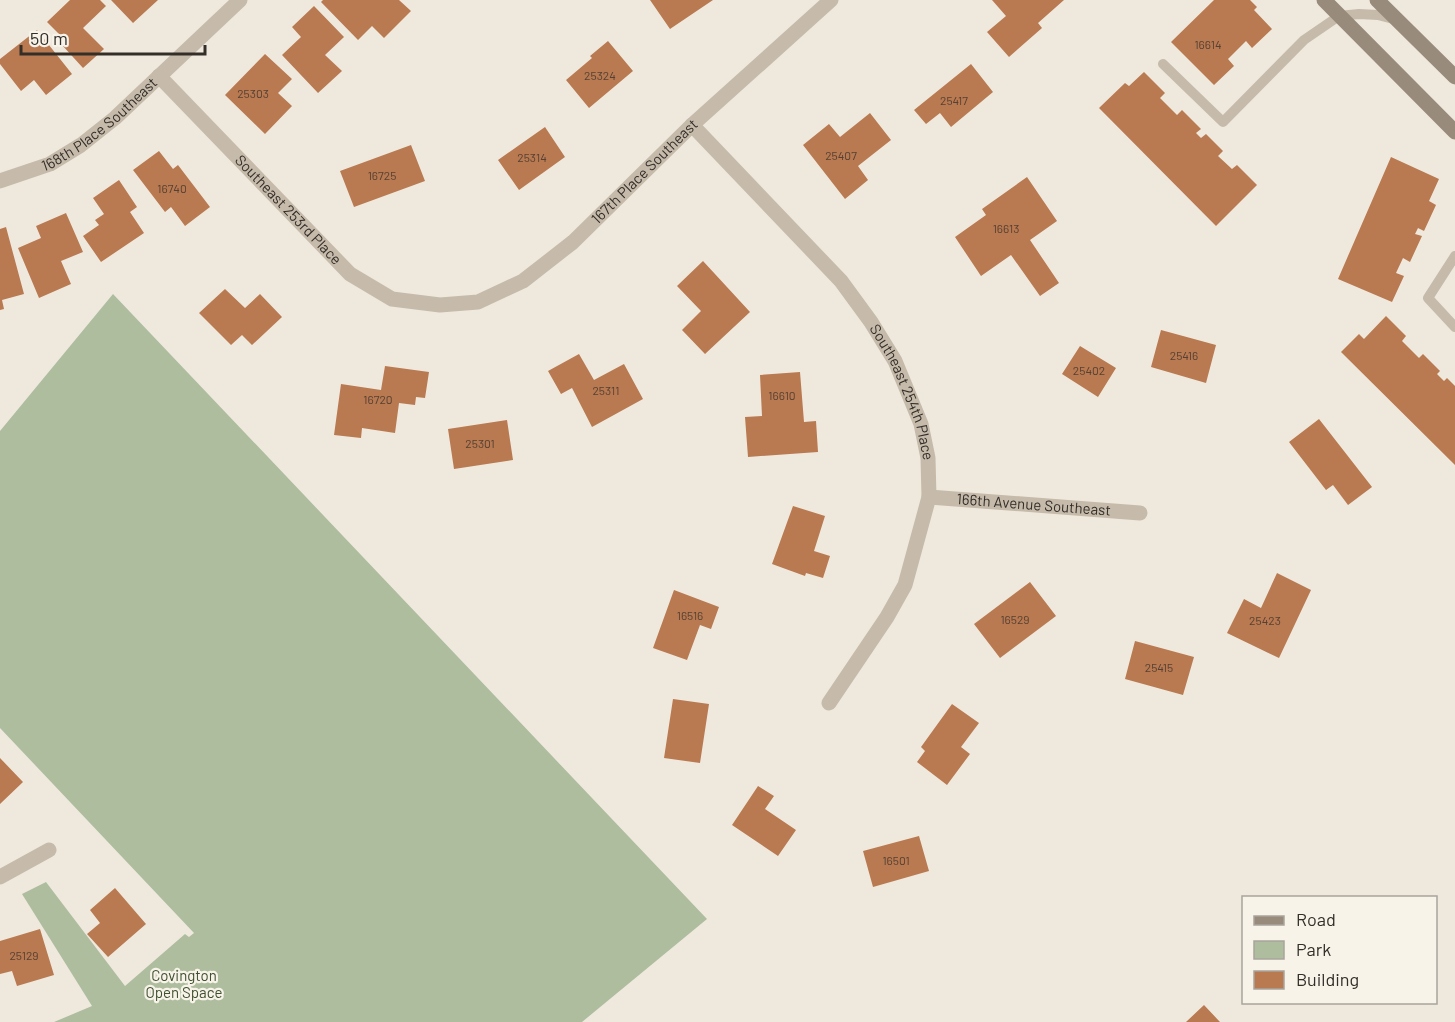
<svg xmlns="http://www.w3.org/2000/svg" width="1455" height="1022" font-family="Barlow,sans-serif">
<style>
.green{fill:#aebd9e}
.building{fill:#b97951}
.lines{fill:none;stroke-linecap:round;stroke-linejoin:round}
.lane{stroke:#c6bbaa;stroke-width:10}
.street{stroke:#c6bbaa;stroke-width:15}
.secondary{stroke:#998b7b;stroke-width:15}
.labels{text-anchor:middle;stroke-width:4.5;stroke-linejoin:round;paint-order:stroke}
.number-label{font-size:12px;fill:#554133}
.street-label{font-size:15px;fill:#342e29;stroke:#f7f3e9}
.park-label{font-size:15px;fill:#3f502f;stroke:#f7f3e9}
</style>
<rect width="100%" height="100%" fill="#efe9dd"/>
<path class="green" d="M 113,294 L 707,919 L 582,1022 L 54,1022 L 92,1006 L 22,894 L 46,882 L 125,986 L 185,934 L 189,937 L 194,933 L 0,728 L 0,431 Z"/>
<path class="building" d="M 70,0 L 100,0 L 106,6 L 83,28 L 104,49 L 83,68 L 62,45 L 66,41 L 47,22 Z
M 111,0 L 158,0 L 133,23 Z
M 323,0 L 399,0 L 411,11 L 384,38 L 372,26 L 358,40 L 321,2 Z
M 650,0 L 713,0 L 670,29 Z
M 992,0 L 1064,0 L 1038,23 L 1042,28 L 1009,57 L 987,32 L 1006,16 Z
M 1214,0 L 1250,0 L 1257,7 L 1254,10 L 1272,29 L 1252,48 L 1246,41 L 1228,59 L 1234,66 L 1214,85 L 1171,42 Z
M 314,6 L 344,37 L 325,55 L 342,71 L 318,93 L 282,55 L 301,37 L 292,27 Z
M 37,30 L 72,74 L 46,95 L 34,80 L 21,91 L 0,64 L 0,59 Z
M 608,41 L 633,71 L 589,108 L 566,80 L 592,58 L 590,56 Z
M 265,54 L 292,79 L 278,93 L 292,106 L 265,134 L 225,95 Z
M 971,64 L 993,92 L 951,127 L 940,113 L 926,124 L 914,110 Z
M 1144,72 L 1165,93 L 1160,98 L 1177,115 L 1182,110 L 1201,129 L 1196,133 L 1201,138 L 1206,134 L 1223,151 L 1218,156 L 1232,169 L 1237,165 L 1257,185 L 1216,226 L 1099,108 L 1125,83 L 1129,86 Z
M 870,113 L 891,140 L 858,166 L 868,180 L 845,199 L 803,145 L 829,124 L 840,137 Z
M 545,127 L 565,157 L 519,190 L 498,160 Z
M 411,145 L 425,181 L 354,207 L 340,171 Z
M 159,151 L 173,169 L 178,165 L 210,207 L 185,226 L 171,207 L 165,212 L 133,170 Z
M 1391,157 L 1439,179 L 1429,201 L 1436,205 L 1424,231 L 1418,228 L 1415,234 L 1422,236 L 1410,262 L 1403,258 L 1396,273 L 1404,276 L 1392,302 L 1338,279 Z
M 1027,177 L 1057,221 L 1030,240 L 1059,283 L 1040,296 L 1011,255 L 981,276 L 955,237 L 986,215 L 982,209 Z
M 119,180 L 137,207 L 130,212 L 144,233 L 101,262 L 83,236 L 99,225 L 95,220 L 104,214 L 93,198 Z
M 66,213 L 83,252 L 61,261 L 71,284 L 39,298 L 18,248 L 41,238 L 36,226 Z
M 6,227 L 24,294 L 2,300 L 4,309 L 0,310 L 0,229 Z
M 703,261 L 750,312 L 705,354 L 682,330 L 701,311 L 677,286 Z
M 225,289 L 245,308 L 260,294 L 282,317 L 252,345 L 242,335 L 231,345 L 199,313 Z
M 1386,316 L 1406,336 L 1402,341 L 1419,358 L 1423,354 L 1440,371 L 1437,374 L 1444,381 L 1447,378 L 1455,386 L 1455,465 L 1341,352 L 1359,334 L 1364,339 Z
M 1161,330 L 1216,345 L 1206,383 L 1151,367 Z
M 1080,346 L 1116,368 L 1098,397 L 1062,374 Z
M 579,354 L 594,380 L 624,364 L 643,399 L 592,427 L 572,388 L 561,394 L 548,371 Z
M 385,366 L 429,372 L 425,398 L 416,397 L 415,405 L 399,403 L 395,433 L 362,428 L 361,438 L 334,435 L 341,384 L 381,390 Z
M 800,372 L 804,422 L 816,421 L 818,452 L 748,457 L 745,417 L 762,416 L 760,375 Z
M 1319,419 L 1372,487 L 1348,505 L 1333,485 L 1326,490 L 1289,442 Z
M 507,420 L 513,460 L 454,469 L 448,429 Z
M 793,506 L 825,516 L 814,551 L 830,556 L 823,578 L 806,573 L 805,576 L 772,564 Z
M 1277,573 L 1311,590 L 1279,658 L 1227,633 L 1244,599 L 1261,608 Z
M 1030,582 L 1056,616 L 1000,658 L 974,624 Z
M 674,590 L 719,607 L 711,629 L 700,625 L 687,660 L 653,648 Z
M 1135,641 L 1194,657 L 1183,695 L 1125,679 Z
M 673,699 L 709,704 L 700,763 L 664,758 Z
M 952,704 L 979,723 L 961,747 L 970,754 L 947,785 L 917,762 L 925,751 L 921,747 Z
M 0,758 L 23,782 L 0,804 Z
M 758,786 L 774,796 L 765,809 L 796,830 L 778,856 L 732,825 Z
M 919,836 L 929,871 L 873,887 L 863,851 Z
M 115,888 L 146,924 L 108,957 L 87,934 L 100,923 L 90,910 Z
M 40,929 L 54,975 L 17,986 L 12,971 L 0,974 L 0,941 Z
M 1204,1005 L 1220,1022 L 1186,1022 Z"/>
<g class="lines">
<path class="lane" d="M 1163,64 L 1223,122 L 1304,40 L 1339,16 L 1359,14 L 1378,15 L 1397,20
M 1455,256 L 1428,298 L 1455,327"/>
<g class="street">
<path id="s1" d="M 159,76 L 350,274 L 392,299 L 440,305 L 478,302 L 523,281 L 573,242 L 692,125 L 831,0"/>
<path id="s2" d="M 692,125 L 841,281 L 871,322 L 895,361 L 921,424 L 928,458 L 929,497 L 905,585 L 887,617 L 829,703"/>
<path id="s3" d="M 0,181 L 50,164 L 81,145 L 115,118 L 240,0"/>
<path id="s4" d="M 929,497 L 1140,513"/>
<path d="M 0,877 L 49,850"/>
</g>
<path class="secondary" d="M 1324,0 L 1455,132
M 1377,0 L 1455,77"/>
</g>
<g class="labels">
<g class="number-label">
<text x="1208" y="49">16614</text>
<text x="600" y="80">25324</text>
<text x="253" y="98">25303</text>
<text x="954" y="105">25417</text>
<text x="841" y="160">25407</text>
<text x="532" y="162">25314</text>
<text x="382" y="180">16725</text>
<text x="172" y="193">16740</text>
<text x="1006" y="233">16613</text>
<text x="1184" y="360">25416</text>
<text x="1089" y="375">25402</text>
<text x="606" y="395">25311</text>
<text x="782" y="400">16610</text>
<text x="378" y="404">16720</text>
<text x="480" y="448">25301</text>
<text x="690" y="620">16516</text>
<text x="1015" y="624">16529</text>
<text x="1265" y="625">25423</text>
<text x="1159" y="672">25415</text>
<text x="896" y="865">16501</text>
<text x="24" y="960">25129</text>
</g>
<g class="street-label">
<text dy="5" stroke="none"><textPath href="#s3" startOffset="116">168th Place Southeast</textPath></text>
<text dy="5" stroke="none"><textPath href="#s1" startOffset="624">167th Place Southeast</textPath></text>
<text dy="5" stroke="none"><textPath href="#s1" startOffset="186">Southeast 253rd Place</textPath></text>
<text dy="5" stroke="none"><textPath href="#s2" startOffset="344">Southeast 254th Place</textPath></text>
<text dy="5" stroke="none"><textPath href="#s4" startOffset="105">166th Avenue Southeast</textPath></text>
</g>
<g class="park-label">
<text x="184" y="981">Covington<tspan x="184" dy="17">Open Space</tspan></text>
</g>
</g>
<rect x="1242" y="896" width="195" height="108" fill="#f7f3e9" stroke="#a9a49c" stroke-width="1.5"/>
<rect x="1254" y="916" width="30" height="9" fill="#998b7b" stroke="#a9a49c" stroke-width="1.5"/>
<text x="1296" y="926" font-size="18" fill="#342e29">Road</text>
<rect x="1254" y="941" width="30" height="18" fill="#aebd9e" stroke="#a9a49c" stroke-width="1.5"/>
<text x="1296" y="956" font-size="18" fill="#342e29">Park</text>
<rect x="1254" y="971" width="30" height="18" fill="#b97951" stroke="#a9a49c" stroke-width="1.5"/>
<text x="1296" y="986" font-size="18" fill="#342e29">Building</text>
<path d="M21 45v9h184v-9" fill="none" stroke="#342e29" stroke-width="3"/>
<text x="30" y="45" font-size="18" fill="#342e29" stroke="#f7f3e9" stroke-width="4.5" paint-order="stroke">50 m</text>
</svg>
